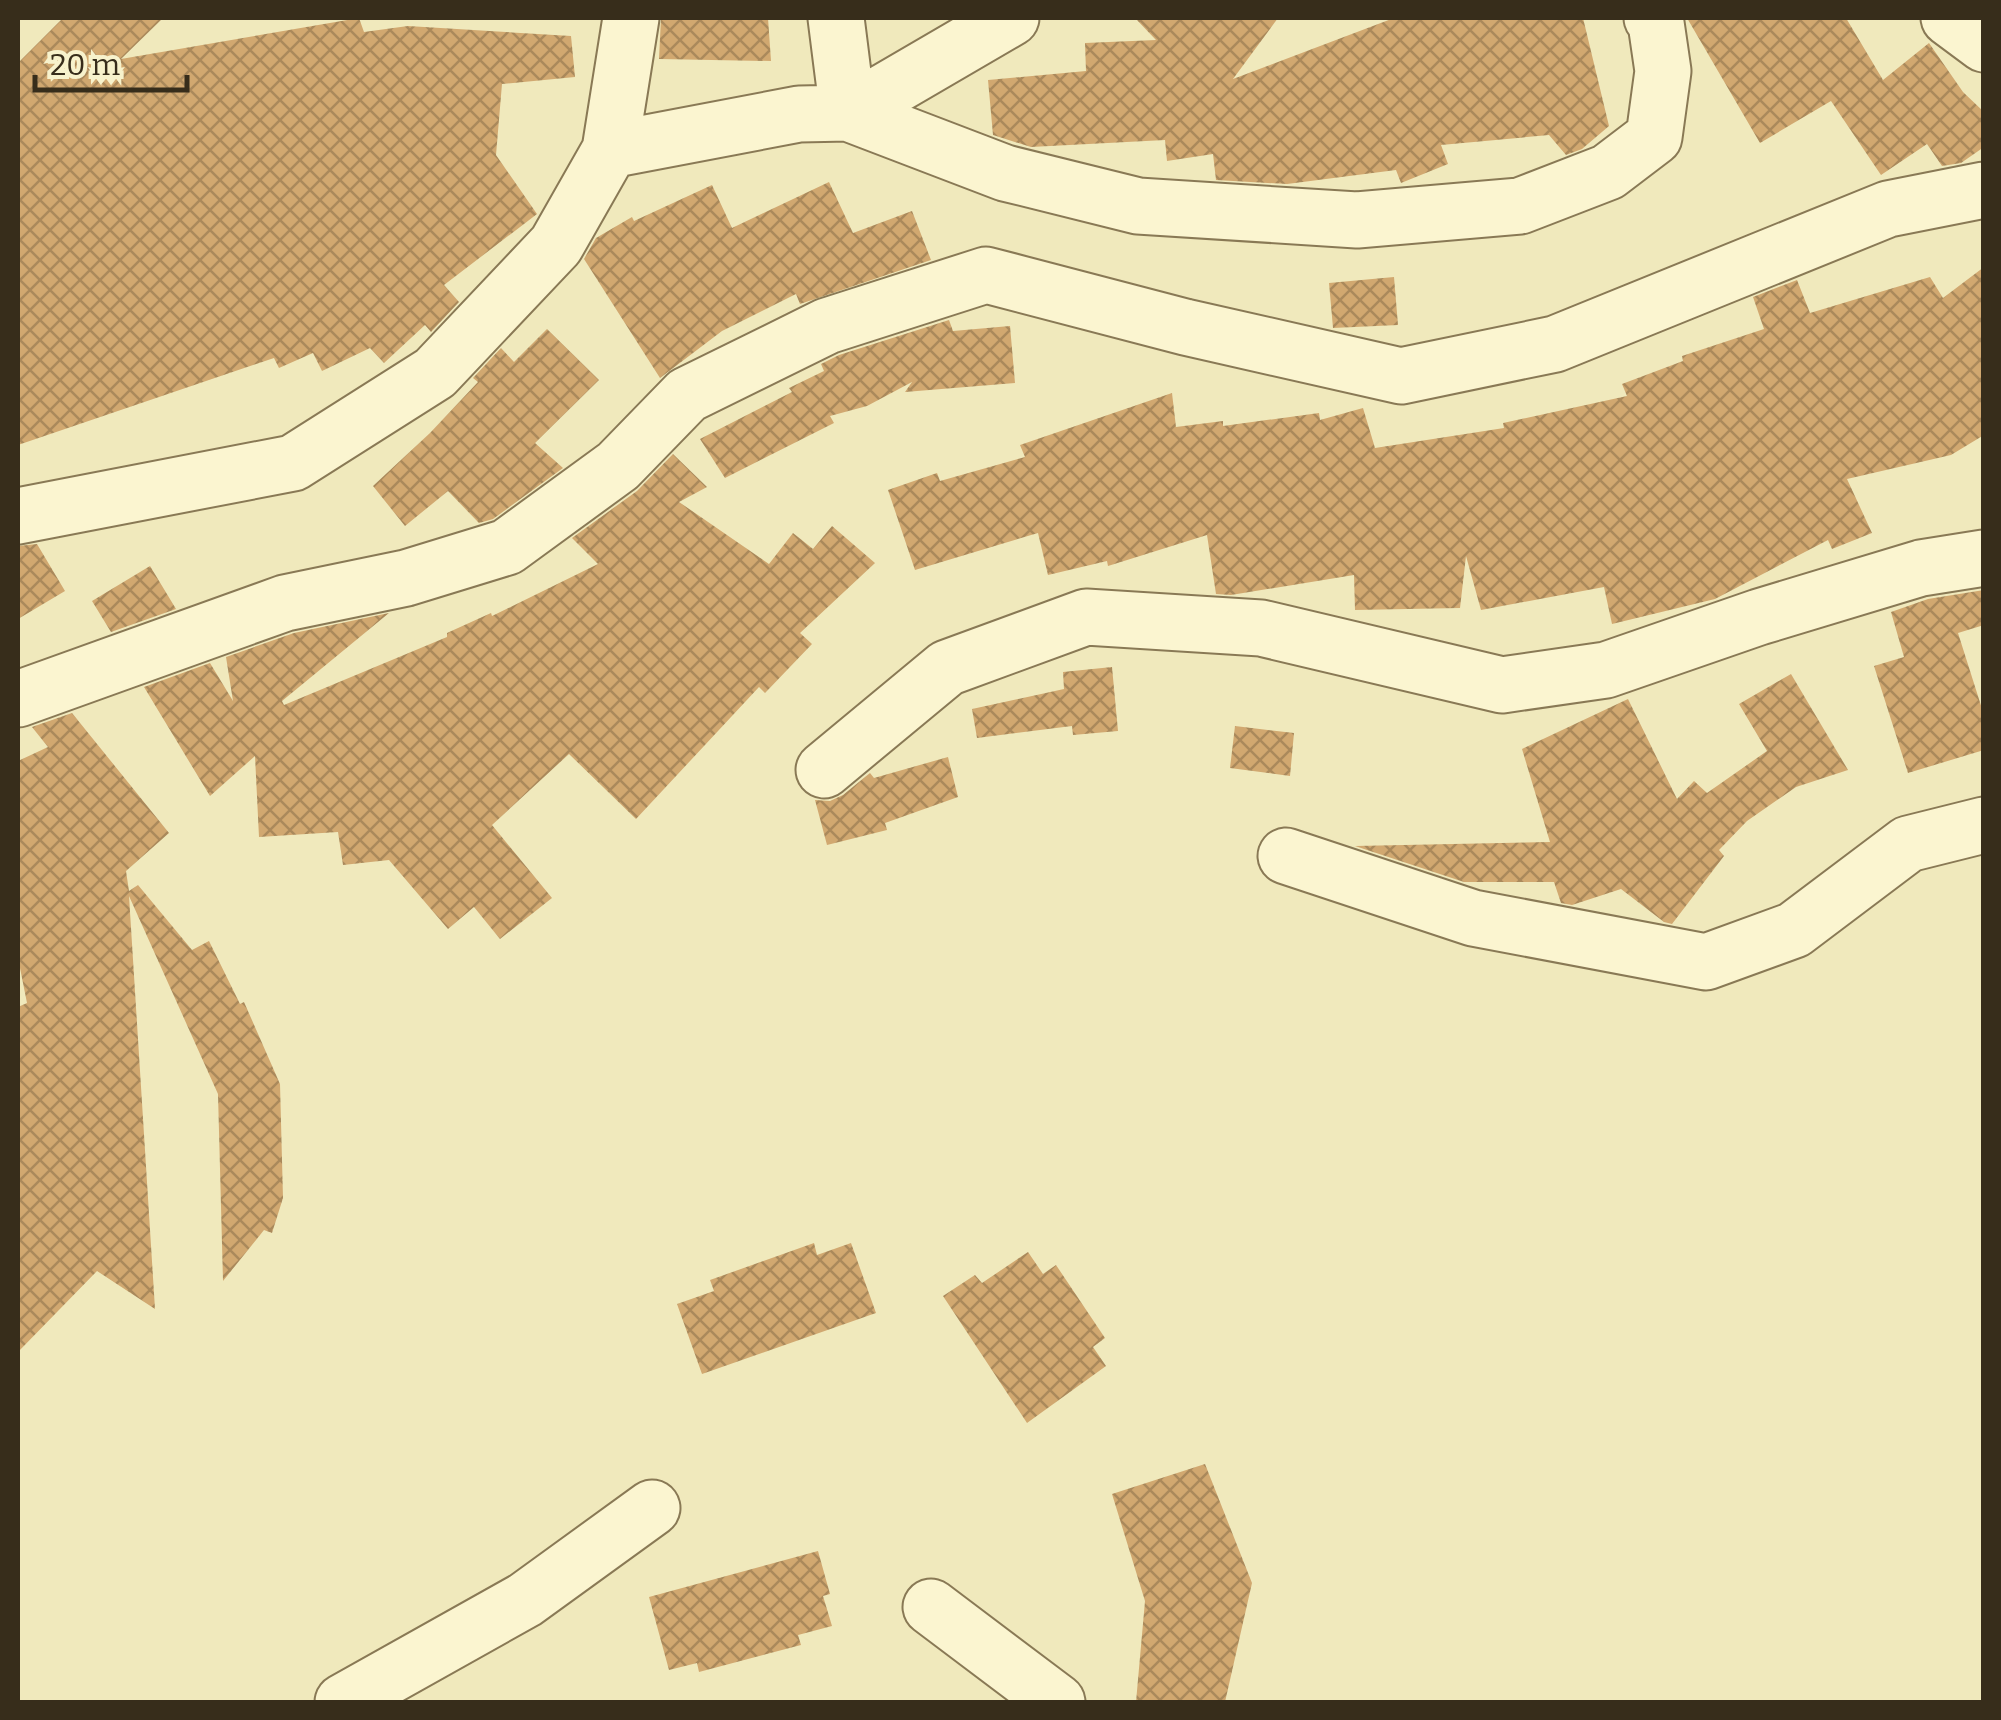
<svg xmlns="http://www.w3.org/2000/svg" width="2001" height="1720" font-family="Bitter,serif">
<style>
.building{fill:url(#building-cross-hatch)}
.lines{fill:none;stroke-linecap:round;stroke-linejoin:round}
.minor-casing{stroke:#897955;stroke-width:59}
.minor{stroke:#fbf5d0;stroke-width:55}
</style>
<defs>
<pattern id="building-cross-hatch" width="8" height="8" patternUnits="userSpaceOnUse" patternTransform="scale(2.5)"><rect width="8" height="8" fill="#d1a870"/><path d="M0 0l8 8M0 8l8-8" fill="none" stroke="#aa895b"/></pattern>
</defs>
<rect width="100%" height="100%" fill="#f0e9bc"/>
<path class="building" d="M 63,18 L 163,18 L 121,59 L 359,18 L 364,32 L 408,26 L 571,36 L 575,77 L 502,84 L 496,155 L 537,214 L 444,285 L 459,302 L 431,332 L 425,325 L 384,363 L 370,348 L 322,371 L 313,353 L 279,368 L 274,358 L 18,445 L 18,63 Z
M 661,18 L 768,18 L 771,61 L 659,59 Z
M 1135,18 L 1278,18 L 1233,79 L 1394,18 L 1583,18 L 1609,126 L 1582,149 L 1566,155 L 1549,135 L 1441,145 L 1448,164 L 1401,183 L 1396,170 L 1287,184 L 1216,180 L 1213,154 L 1167,161 L 1165,140 L 1031,147 L 993,135 L 988,80 L 1086,71 L 1085,43 L 1156,40 Z
M 1687,18 L 1846,18 L 1883,80 L 1929,43 L 1963,92 L 1984,112 L 1984,147 L 1961,163 L 1942,166 L 1927,144 L 1881,175 L 1831,101 L 1760,143 Z
M 829,182 L 853,233 L 912,211 L 931,260 L 800,304 L 796,294 L 722,331 L 660,378 L 584,259 L 596,238 L 632,217 L 634,221 L 712,185 L 732,228 Z
M 1984,267 L 1984,435 L 1951,455 L 1847,479 L 1872,533 L 1832,549 L 1828,540 L 1715,599 L 1612,624 L 1604,587 L 1481,610 L 1466,556 L 1460,608 L 1355,610 L 1354,575 L 1231,595 L 1216,594 L 1207,535 L 1108,566 L 1107,561 L 1048,575 L 1038,533 L 915,570 L 888,490 L 937,473 L 940,481 L 1025,457 L 1020,445 L 1172,393 L 1176,427 L 1223,421 L 1223,426 L 1319,413 L 1320,420 L 1363,408 L 1375,448 L 1504,428 L 1503,423 L 1627,396 L 1622,384 L 1683,361 L 1682,356 L 1764,329 L 1753,297 L 1797,280 L 1810,313 L 1930,277 L 1943,298 Z
M 1394,277 L 1398,325 L 1333,328 L 1329,283 Z
M 949,320 L 953,331 L 1010,326 L 1015,383 L 905,392 L 912,382 L 867,406 L 830,416 L 834,423 L 725,478 L 700,439 L 792,392 L 789,388 L 824,371 L 821,364 L 839,355 Z
M 547,329 L 599,380 L 535,443 L 563,468 L 493,519 L 479,523 L 448,491 L 405,526 L 373,486 L 430,433 L 478,382 L 473,378 L 501,348 L 514,362 Z
M 673,454 L 707,487 L 679,502 L 769,564 L 793,533 L 813,549 L 832,526 L 875,563 L 800,633 L 812,644 L 765,693 L 759,687 L 636,819 L 569,754 L 492,825 L 552,898 L 500,939 L 474,907 L 448,929 L 389,860 L 343,865 L 338,832 L 259,837 L 255,756 L 210,796 L 144,687 L 210,663 L 233,701 L 226,657 L 294,633 L 389,613 L 282,701 L 284,705 L 447,637 L 447,633 L 491,613 L 492,616 L 598,564 L 572,538 L 637,491 Z
M 37,544 L 65,591 L 18,619 L 18,546 Z
M 150,566 L 176,609 L 111,632 L 92,601 Z
M 1984,590 L 1984,625 L 1958,633 L 1984,715 L 1984,750 L 1908,773 L 1874,666 L 1904,657 L 1891,612 L 1928,599 Z
M 1112,667 L 1118,731 L 1073,735 L 1072,726 L 977,738 L 972,709 L 1064,689 L 1063,672 Z
M 1791,674 L 1848,770 L 1796,787 L 1747,821 L 1719,850 L 1724,856 L 1672,924 L 1664,922 L 1621,889 L 1572,905 L 1561,903 L 1554,882 L 1464,882 L 1355,846 L 1550,842 L 1522,749 L 1628,699 L 1677,799 L 1694,781 L 1707,793 L 1767,751 L 1739,704 Z
M 72,713 L 169,833 L 126,871 L 129,891 L 138,885 L 192,950 L 209,941 L 240,1004 L 244,1002 L 280,1084 L 283,1198 L 272,1233 L 264,1230 L 223,1281 L 218,1094 L 129,896 L 155,1309 L 97,1271 L 18,1352 L 18,1007 L 27,1003 L 18,958 L 18,761 L 48,747 L 32,727 Z
M 1235,726 L 1294,733 L 1290,776 L 1230,768 Z
M 948,757 L 958,797 L 885,823 L 887,830 L 827,845 L 815,800 L 830,801 L 843,795 L 870,773 L 874,778 Z
M 814,1243 L 817,1255 L 851,1243 L 876,1313 L 702,1374 L 677,1304 L 714,1291 L 710,1280 Z
M 1028,1252 L 1043,1274 L 1056,1265 L 1105,1338 L 1093,1347 L 1106,1366 L 1027,1423 L 943,1296 L 975,1275 L 982,1283 Z
M 1205,1464 L 1252,1583 L 1225,1702 L 1136,1702 L 1145,1601 L 1112,1494 Z
M 818,1551 L 830,1594 L 823,1596 L 832,1626 L 798,1635 L 801,1645 L 699,1672 L 697,1663 L 669,1670 L 649,1597 Z"/>
<g class="lines">
<defs>
<path id="minor" d="M 836,18 L 848,113 L 1011,18
M 1949,18 L 1984,44
M 610,150 L 799,114 L 848,113 L 1005,173 L 1138,206 L 1357,220 L 1520,206 L 1608,172 L 1654,137 L 1663,71 L 1656,23 L 1652,18
M 18,516 L 293,463 L 435,373 L 556,245 L 610,150 L 631,18
M 18,699 L 285,603 L 406,578 L 507,547 L 618,466 L 687,395 L 827,326 L 986,275 L 1185,327 L 1401,376 L 1555,344 L 1888,209 L 1984,190
M 824,770 L 947,668 L 1086,617 L 1261,628 L 1502,685 L 1606,670 L 1759,617 L 1921,568 L 1984,558
M 1286,856 L 1473,918 L 1706,962 L 1794,930 L 1908,844 L 1984,825
M 931,1607 L 1057,1702
M 343,1702 L 525,1600 L 652,1508"/>
</defs>
<use href="#minor" class="minor-casing"/>
<use href="#minor" class="minor"/>
</g>
<rect width="2001" height="1720" fill="none" stroke="#372d1b" stroke-width="40"/>
<path d="M35 75v15h152v-15" fill="none" stroke="#372d1b" stroke-width="5"/>
<text x="50" y="75" font-size="30" fill="#372d1b" stroke="#f7f2cc" stroke-width="8" paint-order="stroke">20 m</text>
</svg>
